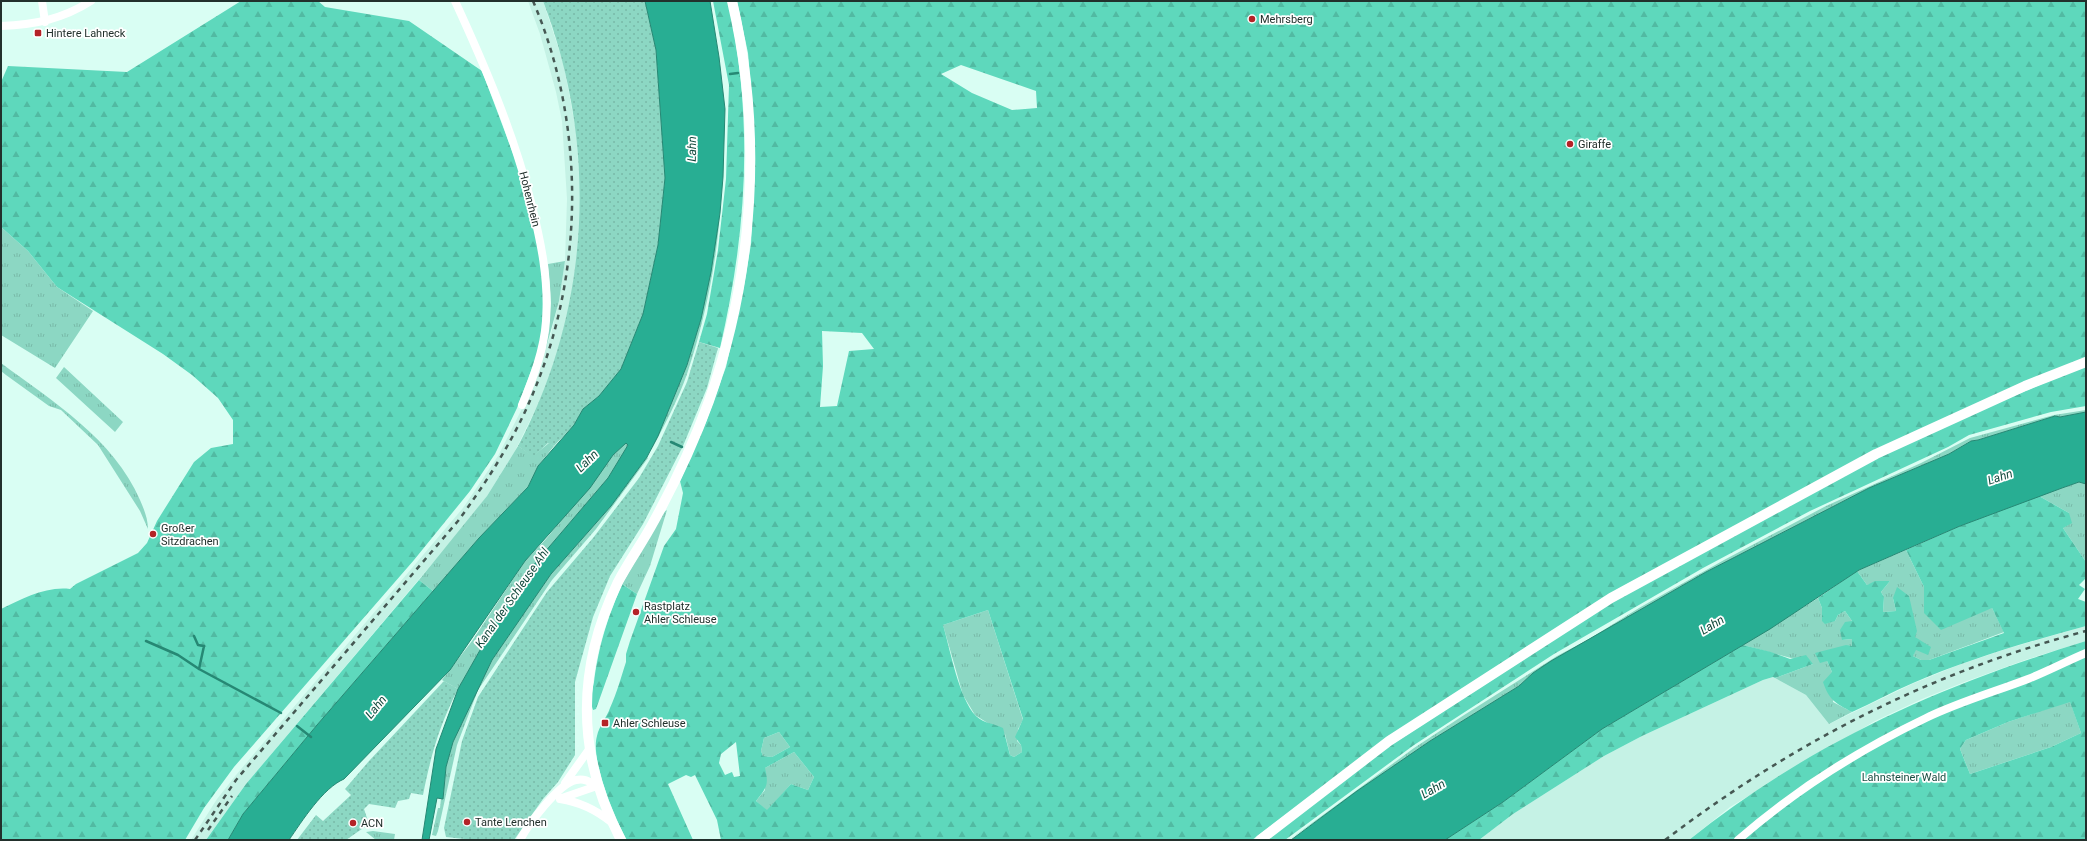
<svg xmlns="http://www.w3.org/2000/svg" width="2087" height="841" font-family="Roboto,sans-serif">
<style>
.built{fill:#c5f2e5}
.grass{fill:url(#grass-tufts)}
.forest{fill:url(#forest-firs);fill-rule:evenodd}
.park{fill:url(#park-dots)}
.water{fill:#28ae93;stroke:#268874}
.lines{fill:none;stroke-linecap:round;stroke-linejoin:round}
.stream{stroke:#268874;stroke-width:2.5}
.minor{stroke:#fff;stroke-width:8}
.major{stroke:#fff;stroke-width:10}
.rail{stroke:#465853;stroke-width:2.5;stroke-dasharray:5 5;stroke-linecap:butt}
.poi-dot{fill:#b42327;stroke:#fff;stroke-width:1.5}
.labels{text-anchor:middle;stroke-width:3.5;stroke-linejoin:round;paint-order:stroke}
.poi-label{font-size:11px;fill:#22302c;stroke:#fff;text-anchor:start}
.street-label{font-size:11px;fill:#22302c;stroke:#fff}
.park-label{font-size:11px;fill:#1a4e42;stroke:#fff}
.water-label{font-size:12px;font-style:italic;fill:#13493d;stroke:#fff}
</style>
<defs>
<pattern id="grass-tufts" width="24" height="20" patternUnits="userSpaceOnUse"><rect width="24" height="20" fill="#8cd7c3"/><path d="M3 7l-1-3M5 7V3M7 7l1-3M15 17l-1-3M17 17v-4M19 17l1-3" fill="none" stroke="#78b9a8"/></pattern>
<pattern id="forest-firs" width="22" height="20" patternUnits="userSpaceOnUse"><rect width="22" height="20" fill="#5ed8bc"/><path d="M5 1l3.5 6h-7zM16 11l3.5 6h-7z" fill="#51baa2"/></pattern>
<pattern id="park-dots" width="8" height="8" patternUnits="userSpaceOnUse"><rect width="8" height="8" fill="#8cd7c3"/><path d="M2 2h.1M6 6h.1" fill="none" stroke="#78b9a8" stroke-width="1.8" stroke-linecap="round"/></pattern>
</defs>
<rect width="100%" height="100%" fill="#d9fef3"/>
<path class="built" d="M 528,1 L 543,1 L 564,65 L 576,132 L 581,201 L 577,265 L 571,302 L 560,346 L 543,394 L 515,451 L 487,496 L 469,520 L 246,784 L 206,840 L 191,840 L 217,799 L 236,775 L 463,508 L 498,456 L 529,395 L 551,334 L 559,301 L 565,261 L 567,199 L 562,121 L 556,92 L 540,34 Z
M 2086,626 L 2086,641 L 2025,660 L 1967,681 L 1922,699 L 1875,721 L 1730,807 L 1689,840 L 1479,840 L 1513,814 L 1604,756 L 1642,736 L 1763,680 L 1773,677 L 1806,695 L 1829,724 L 1912,684 L 1956,666 L 2006,649 Z"/>
<path class="grass" d="M 720,213 C 716,267 704,323 687,374 C 678,400 664,426 651,451 L 687,365 L 701,319 Z
M 1,227 L 28,251 L 57,287 L 93,311 L 55,368 L 1,335 Z
M 565,261 L 559,301 L 546,348 L 551,303 L 548,264 Z
M 1,363 C 52,401 114,439 140,500 C 144,509 148,519 148,529 L 140,511 L 98,445 L 61,410 L 49,406 L 6,375 L 1,371 Z
M 64,367 L 123,422 L 115,432 L 56,378 Z
M 2086,410 L 2086,412 L 2060,417 L 2055,416 L 1978,440 L 1970,441 L 1949,454 L 1869,488 L 1706,572 L 1533,673 L 1519,686 L 1430,741 L 1289,840 L 1414,748 L 1461,717 L 1557,656 L 1589,639 L 1639,608 L 1724,560 L 1826,506 L 1921,463 L 1970,438 L 2054,415 Z
M 549,443 L 554,446 L 538,466 L 528,487 L 479,538 L 433,591 L 419,580 L 487,496 L 518,446 L 533,456 Z
M 625,443 L 628,445 L 608,478 L 532,567 L 501,613 L 458,689 L 442,680 L 472,641 L 525,561 L 546,539 L 613,455 Z
M 647,457 L 648,458 L 596,529 L 552,580 L 478,690 L 457,745 L 438,831 L 436,836 L 432,835 L 438,808 L 440,808 L 441,798 L 443,798 L 446,767 L 453,742 L 492,660 L 551,574 L 611,506 Z
M 2079,482 L 2086,484 L 2086,562 L 2063,528 L 2069,513 L 2039,496 Z
M 667,510 L 650,566 L 637,594 L 622,584 L 664,512 Z
M 1906,550 L 1924,587 L 1924,613 L 1992,608 L 2004,632 L 1929,660 L 1921,660 L 1913,656 C 1922,636 1902,614 1893,598 L 1896,611 L 1883,612 L 1884,597 L 1881,592 L 1890,581 L 1867,585 L 1857,571 Z
M 1818,598 L 1822,608 L 1822,621 L 1835,621 L 1838,615 L 1845,611 L 1852,621 L 1842,640 L 1852,639 L 1852,646 L 1827,661 L 1832,672 L 1833,702 L 1852,712 L 1829,724 L 1806,695 L 1775,678 L 1813,664 L 1743,645 Z
M 988,610 L 1023,720 L 1018,729 L 1017,741 L 1021,745 L 1022,752 L 1014,757 L 1010,755 L 1005,734 L 975,715 L 963,695 L 943,625 Z
M 2070,701 L 2081,733 L 2051,747 L 1970,774 L 1960,749 L 1966,740 L 2008,722 Z
M 779,732 L 790,747 L 772,757 L 763,756 L 761,751 L 764,738 Z
M 794,752 L 814,777 L 808,790 L 791,784 L 767,811 L 756,801 L 765,790 L 765,768 Z
M 373,831 L 395,834 L 394,840 L 376,840 L 366,832 Z"/>
<path class="forest" d="M 241,1 L 318,1 L 325,7 L 409,21 L 482,71 L 517,164 L 542,261 L 544,282 L 542,333 L 537,355 L 517,408 L 495,454 L 470,491 L 414,560 L 234,767 L 204,808 L 185,840 L 1,840 L 1,609 C 22,599 46,586 70,589 L 76,584 L 138,553 L 147,543 L 157,521 L 194,462 L 211,448 L 233,444 L 233,420 L 218,398 L 192,375 L 163,354 L 57,287 L 28,251 L 1,227 L 1,82 L 8,66 L 127,72 Z
M 713,1 L 728,1 C 754,120 747,231 720,348 L 699,342 L 707,314 L 718,250 L 726,179 L 729,85 Z
M 737,1 L 2086,1 L 2086,357 L 1885,446 L 1618,589 L 1397,731 L 1252,840 L 721,840 L 717,820 L 695,775 L 691,777 L 686,775 L 668,784 L 693,840 L 627,840 C 615,819 590,759 597,736 C 599,726 607,717 610,708 C 617,693 621,677 626,662 L 626,654 L 630,641 L 664,546 L 676,529 L 683,493 L 680,481 L 706,422 L 726,367 L 744,286 L 751,244 L 753,203 L 754,125 L 748,53 ZM 961,65 L 1036,91 L 1037,108 L 1012,110 L 972,93 L 941,74 ZM 822,331 L 862,333 L 874,349 L 849,351 L 837,406 L 820,407 L 823,366 ZM 988,610 L 1023,719 L 1015,737 L 1021,745 L 1022,752 L 1014,757 L 1010,755 L 1003,728 C 994,723 984,724 976,716 C 959,699 950,649 943,625 ZM 779,732 L 790,747 L 772,757 L 763,756 L 761,751 L 764,738 ZM 736,742 L 740,776 L 734,777 L 732,772 L 725,775 L 719,763 L 721,754 ZM 794,752 L 814,777 L 808,790 L 791,784 L 767,810 L 756,801 C 767,787 769,785 765,768 Z
M 2086,365 L 2086,406 L 2051,412 L 1969,435 L 1948,447 L 1810,511 L 1703,568 L 1554,654 L 1414,745 L 1285,840 L 1266,840 L 1388,747 L 1623,595 L 1879,457 L 1937,429 Z
M 2039,496 L 2069,513 L 2072,523 L 2063,528 L 2086,562 L 2085,579 L 2079,585 L 2085,589 L 2078,599 L 2086,602 L 2086,626 C 2027,642 1969,659 1913,683 C 1892,692 1872,703 1852,712 C 1835,703 1829,700 1823,682 L 1832,672 L 1827,661 L 1820,663 L 1815,653 L 1846,645 L 1852,646 L 1852,639 L 1842,640 L 1840,630 L 1845,622 L 1852,621 L 1845,611 L 1838,615 L 1835,621 L 1825,624 L 1822,621 L 1822,608 L 1818,598 L 1857,571 L 1867,585 L 1875,581 L 1890,581 L 1881,592 L 1884,597 L 1883,612 L 1896,611 L 1893,598 L 1897,587 L 1909,596 L 1917,631 L 1915,637 L 1931,647 L 1928,655 L 1916,650 L 1913,656 L 1921,660 L 1929,660 L 2004,633 L 1992,608 L 1941,630 L 1924,613 L 1924,587 L 1906,550 L 1960,526 Z
M 419,580 L 433,591 L 317,725 L 243,814 L 228,840 L 206,840 L 246,784 Z
M 622,584 L 637,594 L 596,709 L 593,710 C 590,702 592,690 594,682 C 599,644 607,620 622,584 Z
M 2086,641 L 2086,840 L 1689,840 C 1810,743 1939,686 2086,641 ZM 2070,702 L 2081,733 L 2051,747 L 1970,774 L 1960,749 L 1966,740 L 2008,722 Z
M 1743,645 L 1771,652 L 1790,659 L 1806,655 L 1813,664 L 1775,678 L 1773,677 L 1763,680 L 1642,736 L 1604,756 L 1513,814 L 1479,840 L 1445,840 L 1503,802 L 1602,729 Z"/>
<path class="park" d="M 543,1 L 645,1 L 656,50 L 665,178 L 658,245 L 643,314 L 621,369 L 599,396 L 583,409 L 574,425 L 554,446 L 548,443 L 533,457 L 518,446 C 591,309 599,146 543,1 Z
M 699,342 L 718,348 L 707,388 L 683,446 L 643,524 L 610,576 L 593,617 L 575,682 L 575,755 L 558,782 L 543,799 L 514,840 L 474,840 L 446,837 L 444,828 L 462,741 L 478,697 L 547,592 L 593,538 L 639,478 L 658,446 L 687,382 Z
M 444,681 L 458,689 C 439,726 431,755 423,795 L 411,793 L 409,799 L 398,801 L 395,808 L 369,804 L 364,809 L 369,824 L 346,840 L 297,840 L 316,815 L 323,821 L 351,795 L 345,789 L 369,761 Z"/>
<path class="water" d="M 645,1 L 710,1 L 719,57 L 725,109 L 723,177 L 720,213 L 711,272 L 701,319 L 687,365 L 658,436 L 647,457 L 611,506 L 551,574 L 492,660 L 453,742 L 446,767 L 443,799 L 437,798 L 429,840 L 422,840 L 436,749 L 458,689 L 501,613 L 532,567 L 608,478 L 628,445 L 626,443 L 613,455 L 590,488 L 525,561 L 450,670 L 344,779 C 323,788 302,821 289,840 L 228,840 L 243,814 L 317,725 L 479,538 L 528,487 L 538,466 L 574,425 L 583,409 L 599,396 L 621,369 L 643,314 L 658,245 L 665,178 L 656,50 Z
M 2086,412 L 2086,484 L 2079,482 L 2062,488 L 1960,526 L 1859,570 L 1770,629 L 1602,729 L 1503,802 L 1445,840 L 1291,840 L 1357,791 L 1430,741 L 1519,686 L 1533,673 L 1551,661 L 1706,572 L 1869,488 L 1949,454 L 1971,441 L 1978,440 L 2055,416 L 2060,417 Z"/>
<g class="lines">
<path class="stream" d="M 730,74 L 738,73
M 671,442 L 682,447
M 194,636 L 198,645 L 204,646 L 199,669
M 146,641 L 178,655 L 199,669 L 281,713
M 297,726 L 311,737"/>
<path class="minor" d="M 42,1 L 45,22
M 455,1 C 485,66 513,132 531,202 C 541,242 549,280 546,321 C 544,350 533,379 522,405
M 1,26 C 34,25 63,19 91,1
M 565,783 L 590,748
M 562,798 L 597,786
M 560,799 C 580,802 595,809 611,822
M 520,840 C 528,825 559,783 576,780 C 585,778 590,782 597,786
M 1738,840 C 1794,791 1859,750 1926,718 C 1959,702 1994,692 2028,679 C 2048,671 2067,661 2086,653"/>
<path class="major" d="M 621,840 C 576,755 576,669 618,582 C 629,561 643,542 654,521 C 675,483 694,442 709,401 C 754,274 763,132 732,1
M 1260,840 L 1389,741 L 1611,598 L 1876,454 L 2025,386 L 2086,362"/>
<path class="rail" d="M 208,830 L 232,796
M 195,840 L 236,780 L 458,521 C 488,480 515,438 534,391 C 585,269 585,122 533,1
M 1665,840 C 1794,742 1929,673 2086,631"/>
</g>
<g class="poi-dot">
<circle cx="1252" cy="19" r="4"/>
<rect x="34" y="29" width="8" height="8" rx="2"/>
<circle cx="1570" cy="144" r="4"/>
<circle cx="153" cy="534" r="4"/>
<circle cx="636" cy="612" r="4"/>
<rect x="601" y="719" width="8" height="8" rx="2"/>
<circle cx="467" cy="822" r="4"/>
<circle cx="353" cy="823" r="4"/>
</g>
<g class="labels">
<g class="poi-label">
<text x="1260" y="23">Mehrsberg</text>
<text x="46" y="37">Hintere Lahneck</text>
<text x="1578" y="148">Giraffe</text>
<text x="161" y="532">Großer<tspan x="161" dy="13">Sitzdrachen</tspan></text>
<text x="644" y="610">Rastplatz<tspan x="644" dy="13">Ahler Schleuse</tspan></text>
<text x="613" y="727">Ahler Schleuse</text>
<text x="475" y="826">Tante Lenchen</text>
<text x="361" y="827">ACN</text>
</g>
<g class="street-label">
<text transform="translate(530 199) rotate(76)" y="4">Hohenrhein</text>
</g>
<g class="park-label">
<text x="1904" y="781">Lahnsteiner Wald</text>
</g>
<g class="water-label">
<text transform="translate(692 149) rotate(-89)" y="4">Lahn</text>
<text transform="translate(587 461) rotate(-44)" y="4">Lahn</text>
<text transform="translate(2000 477) rotate(-18)" y="4">Lahn</text>
<text transform="translate(512 598) rotate(-55)" y="4">Kanal der Schleuse Ahl</text>
<text transform="translate(1712 625) rotate(-31)" y="4">Lahn</text>
<text transform="translate(376 707) rotate(-51)" y="4">Lahn</text>
<text transform="translate(1433 789) rotate(-30)" y="4">Lahn</text>
</g>
</g>
<rect width="2087" height="841" fill="none" stroke="#22302c" stroke-width="4"/>
</svg>
